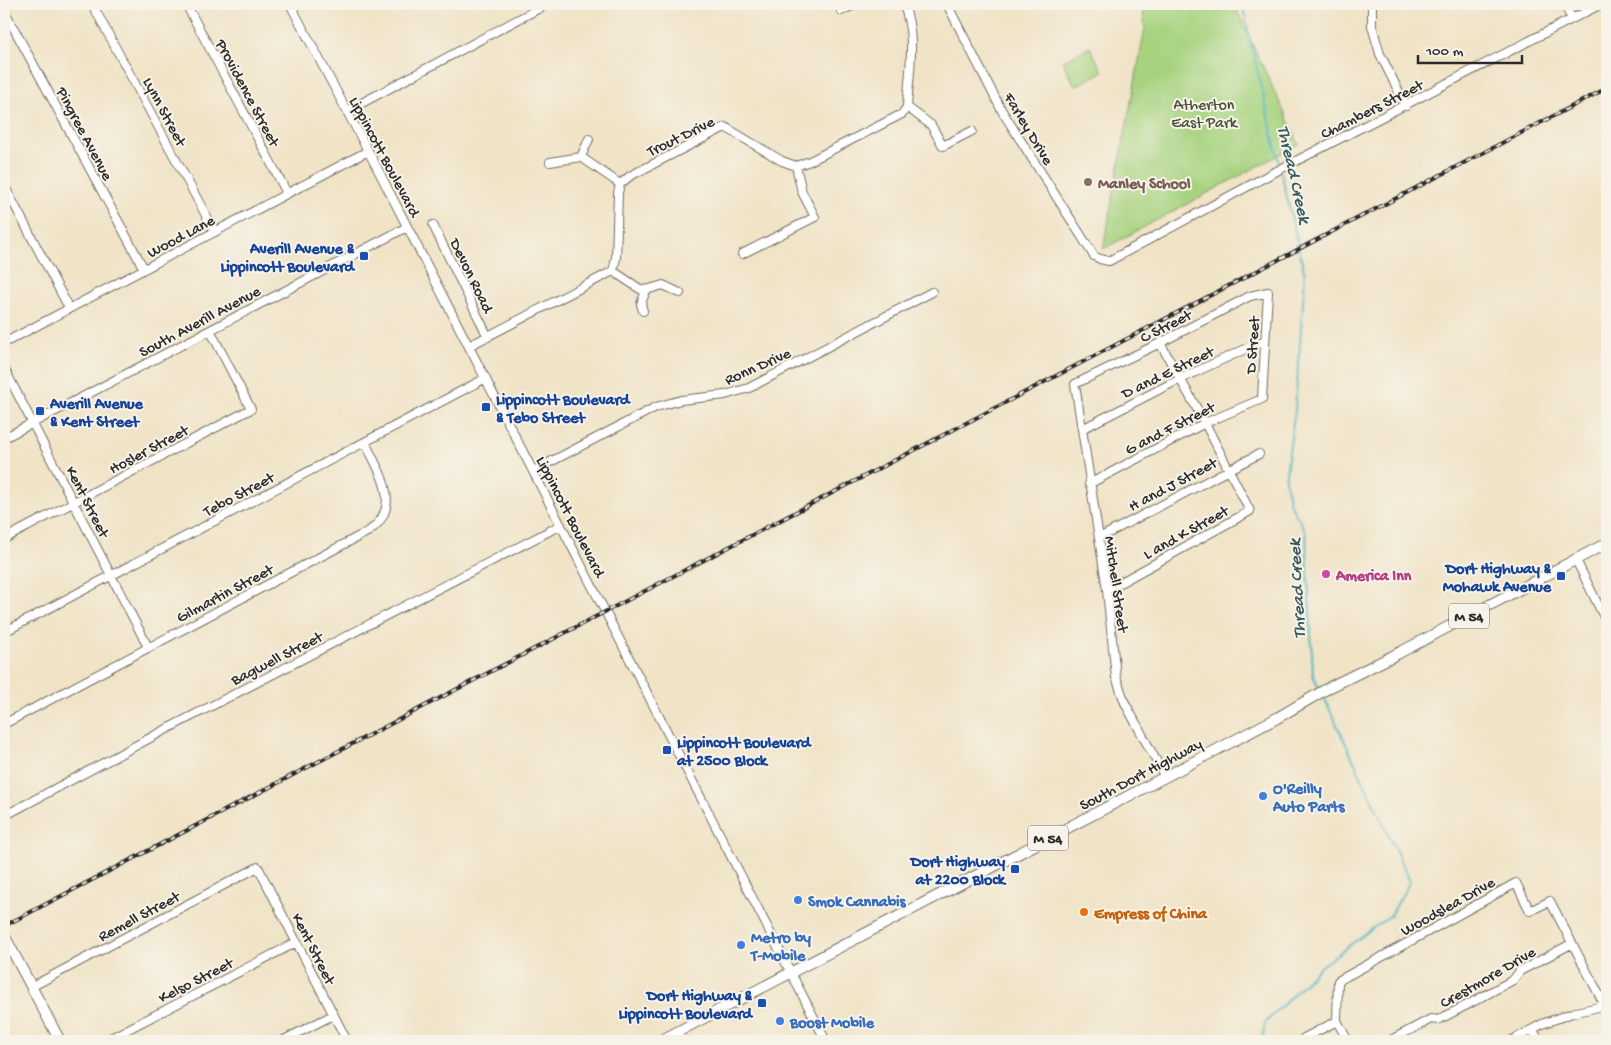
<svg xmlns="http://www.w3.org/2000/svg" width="1611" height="1045" font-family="'Gochi Hand',sans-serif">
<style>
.green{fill:#a7d380;stroke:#697f56}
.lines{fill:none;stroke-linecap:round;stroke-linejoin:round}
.stream{stroke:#44b2bf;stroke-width:2}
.minor-casing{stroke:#706b61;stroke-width:10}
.major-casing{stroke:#706b61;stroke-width:12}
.minor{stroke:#fff;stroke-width:8}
.major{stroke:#fff;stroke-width:10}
.rail-casing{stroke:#2b2b2b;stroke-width:4}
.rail{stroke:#f7f3e8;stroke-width:2;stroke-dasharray:5.5;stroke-linecap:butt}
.education-dot{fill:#8d6e63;stroke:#f7f3e8;stroke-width:2}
.transit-dot{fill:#1a4fb4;stroke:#f7f3e8;stroke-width:2}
.hotel-dot{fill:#d1479c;stroke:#f7f3e8;stroke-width:2}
.shop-dot{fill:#3f7fe0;stroke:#f7f3e8;stroke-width:2}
.food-dot{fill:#e8710a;stroke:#f7f3e8;stroke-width:2}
.labels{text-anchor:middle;stroke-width:4;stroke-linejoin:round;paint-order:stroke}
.shield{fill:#f7f3e8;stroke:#686764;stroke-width:1}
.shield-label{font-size:15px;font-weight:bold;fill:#2b2b2b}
.street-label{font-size:16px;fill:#2b2b2b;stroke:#f7f3e8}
.park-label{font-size:16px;fill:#4a5540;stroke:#f7f3e8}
.education-label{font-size:16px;font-weight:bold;fill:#785e54;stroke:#f7f3e8;text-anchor:start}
.transit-label{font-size:16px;font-weight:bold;fill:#164399;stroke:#f7f3e8;text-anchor:end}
.hotel-label{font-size:16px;font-weight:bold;fill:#b23c85;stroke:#f7f3e8;text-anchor:start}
.shop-label{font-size:16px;font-weight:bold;fill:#366cbe;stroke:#f7f3e8;text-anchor:start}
.food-label{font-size:16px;font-weight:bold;fill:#c56008;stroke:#f7f3e8;text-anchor:start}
.water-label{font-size:18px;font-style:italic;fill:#345a5f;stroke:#f7f3e8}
</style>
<rect width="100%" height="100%" fill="#f7f3e8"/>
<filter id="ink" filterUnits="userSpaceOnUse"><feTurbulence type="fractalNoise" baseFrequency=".02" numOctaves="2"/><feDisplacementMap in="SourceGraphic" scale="10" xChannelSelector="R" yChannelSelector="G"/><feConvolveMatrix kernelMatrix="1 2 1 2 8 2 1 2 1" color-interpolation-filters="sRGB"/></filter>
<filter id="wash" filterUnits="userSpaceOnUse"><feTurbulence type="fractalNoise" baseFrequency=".0096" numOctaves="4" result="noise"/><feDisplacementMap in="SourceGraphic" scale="20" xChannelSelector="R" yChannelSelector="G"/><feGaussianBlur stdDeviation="1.12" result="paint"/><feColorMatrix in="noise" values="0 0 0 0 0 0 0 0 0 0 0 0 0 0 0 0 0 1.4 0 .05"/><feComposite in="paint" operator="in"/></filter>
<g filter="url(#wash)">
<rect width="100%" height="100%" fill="#f0e3c6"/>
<path class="green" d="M 1142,4 L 1234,4 L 1299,144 L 1103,249 L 1145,29 Z
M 1090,47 L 1103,72 L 1075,86 L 1062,61 Z"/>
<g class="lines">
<path class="stream" d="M 1242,4 L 1280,167
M 1281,172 L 1305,275 L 1295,410 L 1285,480 L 1290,504 L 1306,532 L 1313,675 L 1319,689
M 1262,1041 L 1265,1023 L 1321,966 L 1391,915 L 1410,881 L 1323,695"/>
</g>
</g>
<g filter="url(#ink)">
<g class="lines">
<defs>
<path id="minor" d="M 92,4 L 215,232
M 186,4 L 287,193
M 290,4 L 375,164 L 826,1041
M 945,4 L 949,8 L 1002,111 L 1094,256 L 1100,259 L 1109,261 L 1267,176 L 1601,4
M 1372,4 L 1372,26 L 1380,54 L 1406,106
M 1564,4 L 1572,19
M 4,10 L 144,269
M 841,11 L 856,4
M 907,107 L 931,125 L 943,146 L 972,131
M 347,111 L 547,4
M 581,157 L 620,184
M 581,157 L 589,139
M 550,162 L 581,157
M 4,185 L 69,308
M 433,225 L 488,337
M 742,254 L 815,217 L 802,192 L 796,166
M 613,271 L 640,289 L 646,290 L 663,285 L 680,293
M 643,311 L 641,304 L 646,290
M 4,343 L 368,151
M 469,346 L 613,271 L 616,258 L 618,193 L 620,184 L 630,176 L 725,127 L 782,161 L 796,166 L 810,161 L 902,114 L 907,107 C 909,74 917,34 903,4
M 4,368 L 148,647
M 1082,429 L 1180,379 L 1265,340
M 4,438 L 407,227
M 533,471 L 656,407 L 681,400 L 725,395 L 749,388 L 932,292
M 1089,484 L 1205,423 L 1262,399 L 1268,292 L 1250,296 L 1160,343 L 1075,384 L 1107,590 L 1116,677 L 1125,703 L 1165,777
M 1099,538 L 1259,454
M 4,539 L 251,409 L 210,330
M 1576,560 L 1607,623
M 1107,590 L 1250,511 L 1205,423 L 1160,343
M 4,632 L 486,378
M 4,724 L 369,531 C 404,506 379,472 365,442
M 4,816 L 165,730 L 561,525
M 31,987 L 258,867 L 347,1041
M 1533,1030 L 1539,1041
M 1304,1038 L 1337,1021
M 105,1041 L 297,942
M 282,1041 L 333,1015
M 1348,1041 L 1337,1021 L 1338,981 L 1516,883 L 1530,911 L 1550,901 L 1605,1006
M 1389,1041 L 1431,1019 L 1438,1020 L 1467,1005 L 1513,980 L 1520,971 L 1571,944
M 1511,1041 L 1542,1024 L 1572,1013 L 1607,1005"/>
<path id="major" d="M 4,935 L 60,1041
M 660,1041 L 1203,757 L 1277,718 L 1330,687 L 1397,654 L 1607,543"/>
</defs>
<use href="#minor" class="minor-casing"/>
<use href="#major" class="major-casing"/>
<use href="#minor" class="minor"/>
<use href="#major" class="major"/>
<defs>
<path id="rail" d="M 4,926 L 1607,88"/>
</defs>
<use href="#rail" class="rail-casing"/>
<use href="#rail" class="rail"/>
</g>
</g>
<circle class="education-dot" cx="1088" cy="182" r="5"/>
<g class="transit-dot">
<rect x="359" y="251" width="10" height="10" rx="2.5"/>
<rect x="481" y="402" width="10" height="10" rx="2.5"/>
<rect x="35" y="406" width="10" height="10" rx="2.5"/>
<rect x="1556" y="571" width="10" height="10" rx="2.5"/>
<rect x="662" y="745" width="10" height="10" rx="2.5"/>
<rect x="1010" y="864" width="10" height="10" rx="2.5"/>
<rect x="757" y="998" width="10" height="10" rx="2.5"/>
</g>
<circle class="hotel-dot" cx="1326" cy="574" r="5"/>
<g class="shop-dot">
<circle cx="1263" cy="796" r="5"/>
<circle cx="798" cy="900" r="5"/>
<circle cx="741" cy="945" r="5"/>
<circle cx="780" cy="1021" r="5"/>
</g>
<circle class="food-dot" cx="1084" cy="912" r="5"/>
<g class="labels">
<g class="shield">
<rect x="1449" y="603.5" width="40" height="25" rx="4"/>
<rect x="1028" y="825.5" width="40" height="25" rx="4"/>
</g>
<g class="shield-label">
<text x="1469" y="621">M 54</text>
<text x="1048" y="843">M 54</text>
</g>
<g class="street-label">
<text transform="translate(249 92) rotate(62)" y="6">Providence Street</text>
<text transform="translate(1371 108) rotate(-27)" y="6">Chambers Street</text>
<text transform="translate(166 111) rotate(62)" y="6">Lynn Street</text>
<text transform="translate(1030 128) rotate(59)" y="6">Farley Drive</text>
<text transform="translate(86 133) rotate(62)" y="6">Pingree Avenue</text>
<text transform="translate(680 135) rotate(-26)" y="6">Trout Drive</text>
<text transform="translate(386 156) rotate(62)" y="6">Lippincott Boulevard</text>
<text transform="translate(180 235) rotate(-28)" y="6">Wood Lane</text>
<text transform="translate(473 275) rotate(64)" y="6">Devon Road</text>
<text transform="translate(199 320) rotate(-28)" y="6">South Averill Avenue</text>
<text transform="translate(1165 325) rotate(-27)" y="6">C Street</text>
<text transform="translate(1251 345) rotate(-86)" y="6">D Street</text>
<text transform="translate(757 365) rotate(-24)" y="6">Ronn Drive</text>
<text transform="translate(1167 371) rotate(-26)" y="6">D and E Street</text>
<text transform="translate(1169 427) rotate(-27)" y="6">G and F Street</text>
<text transform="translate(148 448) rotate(-28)" y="6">Hosler Street</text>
<text transform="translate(1172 483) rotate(-28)" y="6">H and J Street</text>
<text transform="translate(238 493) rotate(-28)" y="6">Tebo Street</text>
<text transform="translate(89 501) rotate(63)" y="6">Kent Street</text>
<text transform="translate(572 516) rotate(63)" y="6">Lippincott Boulevard</text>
<text transform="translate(1185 531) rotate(-29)" y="6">L and K Street</text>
<text transform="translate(1118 584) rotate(82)" y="6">Mitchell Street</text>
<text transform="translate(224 592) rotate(-28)" y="6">Gilmartin Street</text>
<text transform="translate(276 657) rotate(-27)" y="6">Bagwell Street</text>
<text transform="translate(1140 773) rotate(-28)" y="6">South Dort Highway</text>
<text transform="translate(1447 905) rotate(-29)" y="6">Woodslea Drive</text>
<text transform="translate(138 915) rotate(-28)" y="6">Remell Street</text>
<text transform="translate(315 948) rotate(63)" y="6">Kent Street</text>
<text transform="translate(1487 976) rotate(-30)" y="6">Crestmore Drive</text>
<text transform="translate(195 979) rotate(-27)" y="6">Kelso Street</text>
</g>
<g class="park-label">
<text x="1204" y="109">Atherton<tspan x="1204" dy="18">East Park</tspan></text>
</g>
<g class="education-label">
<text x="1098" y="188">Manley School</text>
</g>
<g class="transit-label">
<text x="354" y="253">Averill Avenue &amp;<tspan x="354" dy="18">Lippincott Boulevard</tspan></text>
<text x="496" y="404" text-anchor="start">Lippincott Boulevard<tspan x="496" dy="18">&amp; Tebo Street</tspan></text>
<text x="50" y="408" text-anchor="start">Averill Avenue<tspan x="50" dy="18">&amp; Kent Street</tspan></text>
<text x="1551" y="573">Dort Highway &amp;<tspan x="1551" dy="18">Mohawk Avenue</tspan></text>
<text x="677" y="747" text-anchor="start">Lippincott Boulevard<tspan x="677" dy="18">at 2500 Block</tspan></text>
<text x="1005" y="866">Dort Highway<tspan x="1005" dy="18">at 2200 Block</tspan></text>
<text x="752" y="1000">Dort Highway &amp;<tspan x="752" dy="18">Lippincott Boulevard</tspan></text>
</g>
<g class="hotel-label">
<text x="1336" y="580">America Inn</text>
</g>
<g class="shop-label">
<text x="1273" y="793">O'Reilly<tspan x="1273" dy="18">Auto Parts</tspan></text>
<text x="808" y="906">Smok Cannabis</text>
<text x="751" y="942">Metro by<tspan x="751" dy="18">T-Mobile</tspan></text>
<text x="790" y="1027">Boost Mobile</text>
</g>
<g class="food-label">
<text x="1094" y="918">Empress of China</text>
</g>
<g class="water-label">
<text transform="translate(1295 174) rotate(77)" y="6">Thread Creek</text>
<text transform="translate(1296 589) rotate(-93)" y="6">Thread Creek</text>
</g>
</g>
<rect width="1611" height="1045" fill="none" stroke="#f7f3e8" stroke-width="20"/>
<path d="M1418 55v8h104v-8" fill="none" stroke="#2b2b2b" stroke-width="2.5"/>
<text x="1426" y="55" font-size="15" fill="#2b2b2b" stroke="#f7f3e8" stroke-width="4" paint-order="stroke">100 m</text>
</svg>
